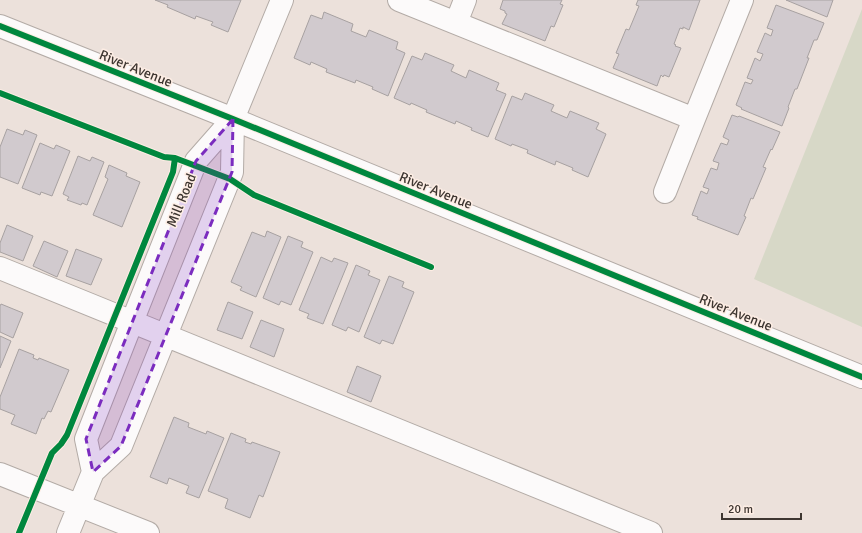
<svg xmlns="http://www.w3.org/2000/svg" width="862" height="533" font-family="Signika,sans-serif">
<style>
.green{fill:#d7d8c7}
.building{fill:#d1cace;stroke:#a7a1a1}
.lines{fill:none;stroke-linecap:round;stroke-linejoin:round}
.minor-casing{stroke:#b3aba6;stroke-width:24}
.minor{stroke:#fcfafa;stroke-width:22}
.cycleway-casing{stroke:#fdede4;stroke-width:8}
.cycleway{stroke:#00873e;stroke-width:6}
.marked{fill:#7b2cbf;fill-opacity:0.2;stroke:#7b2cbf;stroke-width:3;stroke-dasharray:8 5;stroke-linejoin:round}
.labels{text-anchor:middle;stroke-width:3;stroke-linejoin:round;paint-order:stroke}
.street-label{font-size:14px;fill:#3e3631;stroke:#fdede4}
</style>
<rect width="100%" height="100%" fill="#ece1db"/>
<path class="green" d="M 862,9 L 862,327 L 754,279 Z"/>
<path class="building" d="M 155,0 L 241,0 L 228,32 L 211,25 L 213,22 L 196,16 L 195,19 L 167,7 L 168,5 Z
M 503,0 L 562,0 L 560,4 L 563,5 L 554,27 L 551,26 L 545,41 L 502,24 L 507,14 L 505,13 L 505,11 L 500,9 Z
M 638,0 L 700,0 L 689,30 L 683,27 L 683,29 L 680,28 L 674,44 L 676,45 L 675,46 L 681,48 L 669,77 L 664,75 L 663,77 L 661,75 L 657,86 L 613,68 L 619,54 L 616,53 L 626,29 L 629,30 L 639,6 L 636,5 Z
M 786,0 L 833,0 L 827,17 Z
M 776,5 L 824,23 L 817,40 L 814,40 L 807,58 L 809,58 L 797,89 L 795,89 L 788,107 L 789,108 L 782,126 L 741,109 L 742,108 L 736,105 L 745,82 L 751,84 L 753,80 L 747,78 L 755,58 L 760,61 L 763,54 L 757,52 L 765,33 L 771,36 L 773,30 L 767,28 Z
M 324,12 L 353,24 L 351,31 L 366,37 L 369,30 L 398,42 L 396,49 L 405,53 L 388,96 L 372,89 L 373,87 L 356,80 L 355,83 L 326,72 L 327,69 L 311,62 L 310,65 L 294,58 L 311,15 L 322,19 Z
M 425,53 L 454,65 L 451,71 L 466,78 L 469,70 L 499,83 L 496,90 L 506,94 L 488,137 L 471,130 L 472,128 L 456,121 L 455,124 L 426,112 L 427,110 L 411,103 L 410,105 L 394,98 L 412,56 L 422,60 Z
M 525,93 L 554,105 L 551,111 L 567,118 L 570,111 L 599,123 L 596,129 L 606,134 L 588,177 L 572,170 L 573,168 L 556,161 L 555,165 L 527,153 L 528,150 L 512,144 L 511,146 L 495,139 L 512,96 L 522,100 Z
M 732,115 L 738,117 L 739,116 L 780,132 L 772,150 L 771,149 L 763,167 L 766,168 L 753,199 L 751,198 L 744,216 L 746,217 L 738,235 L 697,219 L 698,217 L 692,215 L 701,191 L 707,194 L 709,189 L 703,187 L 711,168 L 717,170 L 719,163 L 713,161 L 721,143 L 727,145 L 729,140 L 723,137 Z
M 7,129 L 23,135 L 25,130 L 37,135 L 18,184 L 0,177 L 0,147 Z
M 40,143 L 54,149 L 56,145 L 70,151 L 52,196 L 41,192 L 40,195 L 22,188 Z
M 78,156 L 90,161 L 92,157 L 104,162 L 87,205 L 82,203 L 81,205 L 67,200 L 69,197 L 63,194 Z
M 109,165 L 127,173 L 126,176 L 140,182 L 122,227 L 93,215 L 108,179 L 105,177 Z
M 7,225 L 33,236 L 23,261 L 0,252 L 0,243 Z
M 267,231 L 281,237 L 256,297 L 240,290 L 242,287 L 231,282 L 252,232 L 265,237 Z
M 288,236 L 303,242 L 301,247 L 313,252 L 291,305 L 281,301 L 279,305 L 263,298 Z
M 44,241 L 68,251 L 57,277 L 33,266 Z
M 76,249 L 102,259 L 91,285 L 66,276 Z
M 321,257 L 332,262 L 334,258 L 348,263 L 323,324 L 307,318 L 309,314 L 299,310 Z
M 356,265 L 370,271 L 368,275 L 380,280 L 359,332 L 348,327 L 346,331 L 332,325 Z
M 389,276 L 404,282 L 402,287 L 414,292 L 393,344 L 382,340 L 380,344 L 364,337 Z
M 228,302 L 253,312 L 242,339 L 217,330 Z
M 1,304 L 23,313 L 13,338 L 0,332 L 0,306 Z
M 261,320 L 284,329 L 274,357 L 250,347 Z
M 0,336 L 11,341 L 0,368 Z
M 19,349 L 34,355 L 33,358 L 38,360 L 39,358 L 69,370 L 51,412 L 48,411 L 44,419 L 42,418 L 36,434 L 11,424 L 15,415 L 0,409 L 0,397 Z
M 357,366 L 381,376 L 371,402 L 347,392 Z
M 174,417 L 189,423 L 188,427 L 206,434 L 207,431 L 224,438 L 199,498 L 186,493 L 189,486 L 169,478 L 167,484 L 150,477 Z
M 231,433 L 246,439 L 245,442 L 251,444 L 252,442 L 280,452 L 263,497 L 259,495 L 250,518 L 225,508 L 228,499 L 208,491 Z"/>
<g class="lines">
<defs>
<path id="minor" d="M 399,0 L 694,119
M 456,23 L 465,0
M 0,26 L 233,119 L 862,377
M 665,192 L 694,119 L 742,0
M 0,268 L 651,533
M 93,472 L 86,439 L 132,322 L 196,161 L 233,119 L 282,0
M 0,474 L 148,533
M 68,533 L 93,472 L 121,446 L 232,172 L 233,119"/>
</defs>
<use href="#minor" class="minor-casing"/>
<use href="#minor" class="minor"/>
<defs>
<path id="cycleway" d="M 0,26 L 233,119 L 862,377
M 0,93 L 164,157 L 175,158 L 230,179 L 254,195 L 431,267
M 19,533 L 52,453 L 61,444 L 67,435 L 173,172 L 175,158"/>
</defs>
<use href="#cycleway" class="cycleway-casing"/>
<use href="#cycleway" class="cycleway"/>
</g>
<path class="marked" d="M 233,119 L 232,172 L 121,446 L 93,472 L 86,439 L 196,161 Z"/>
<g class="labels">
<g class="street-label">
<text transform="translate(136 68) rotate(22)" y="5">River Avenue</text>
<text transform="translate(436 190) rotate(22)" y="5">River Avenue</text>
<text transform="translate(181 200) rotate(-68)" y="5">Mill Road</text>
<text transform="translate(736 312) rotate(22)" y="5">River Avenue</text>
</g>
</g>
<path d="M722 513v6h79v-6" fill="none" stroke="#3e3631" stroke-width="2"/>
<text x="728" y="513" font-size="12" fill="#3e3631" stroke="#fdede4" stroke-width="3" paint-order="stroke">20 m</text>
</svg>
